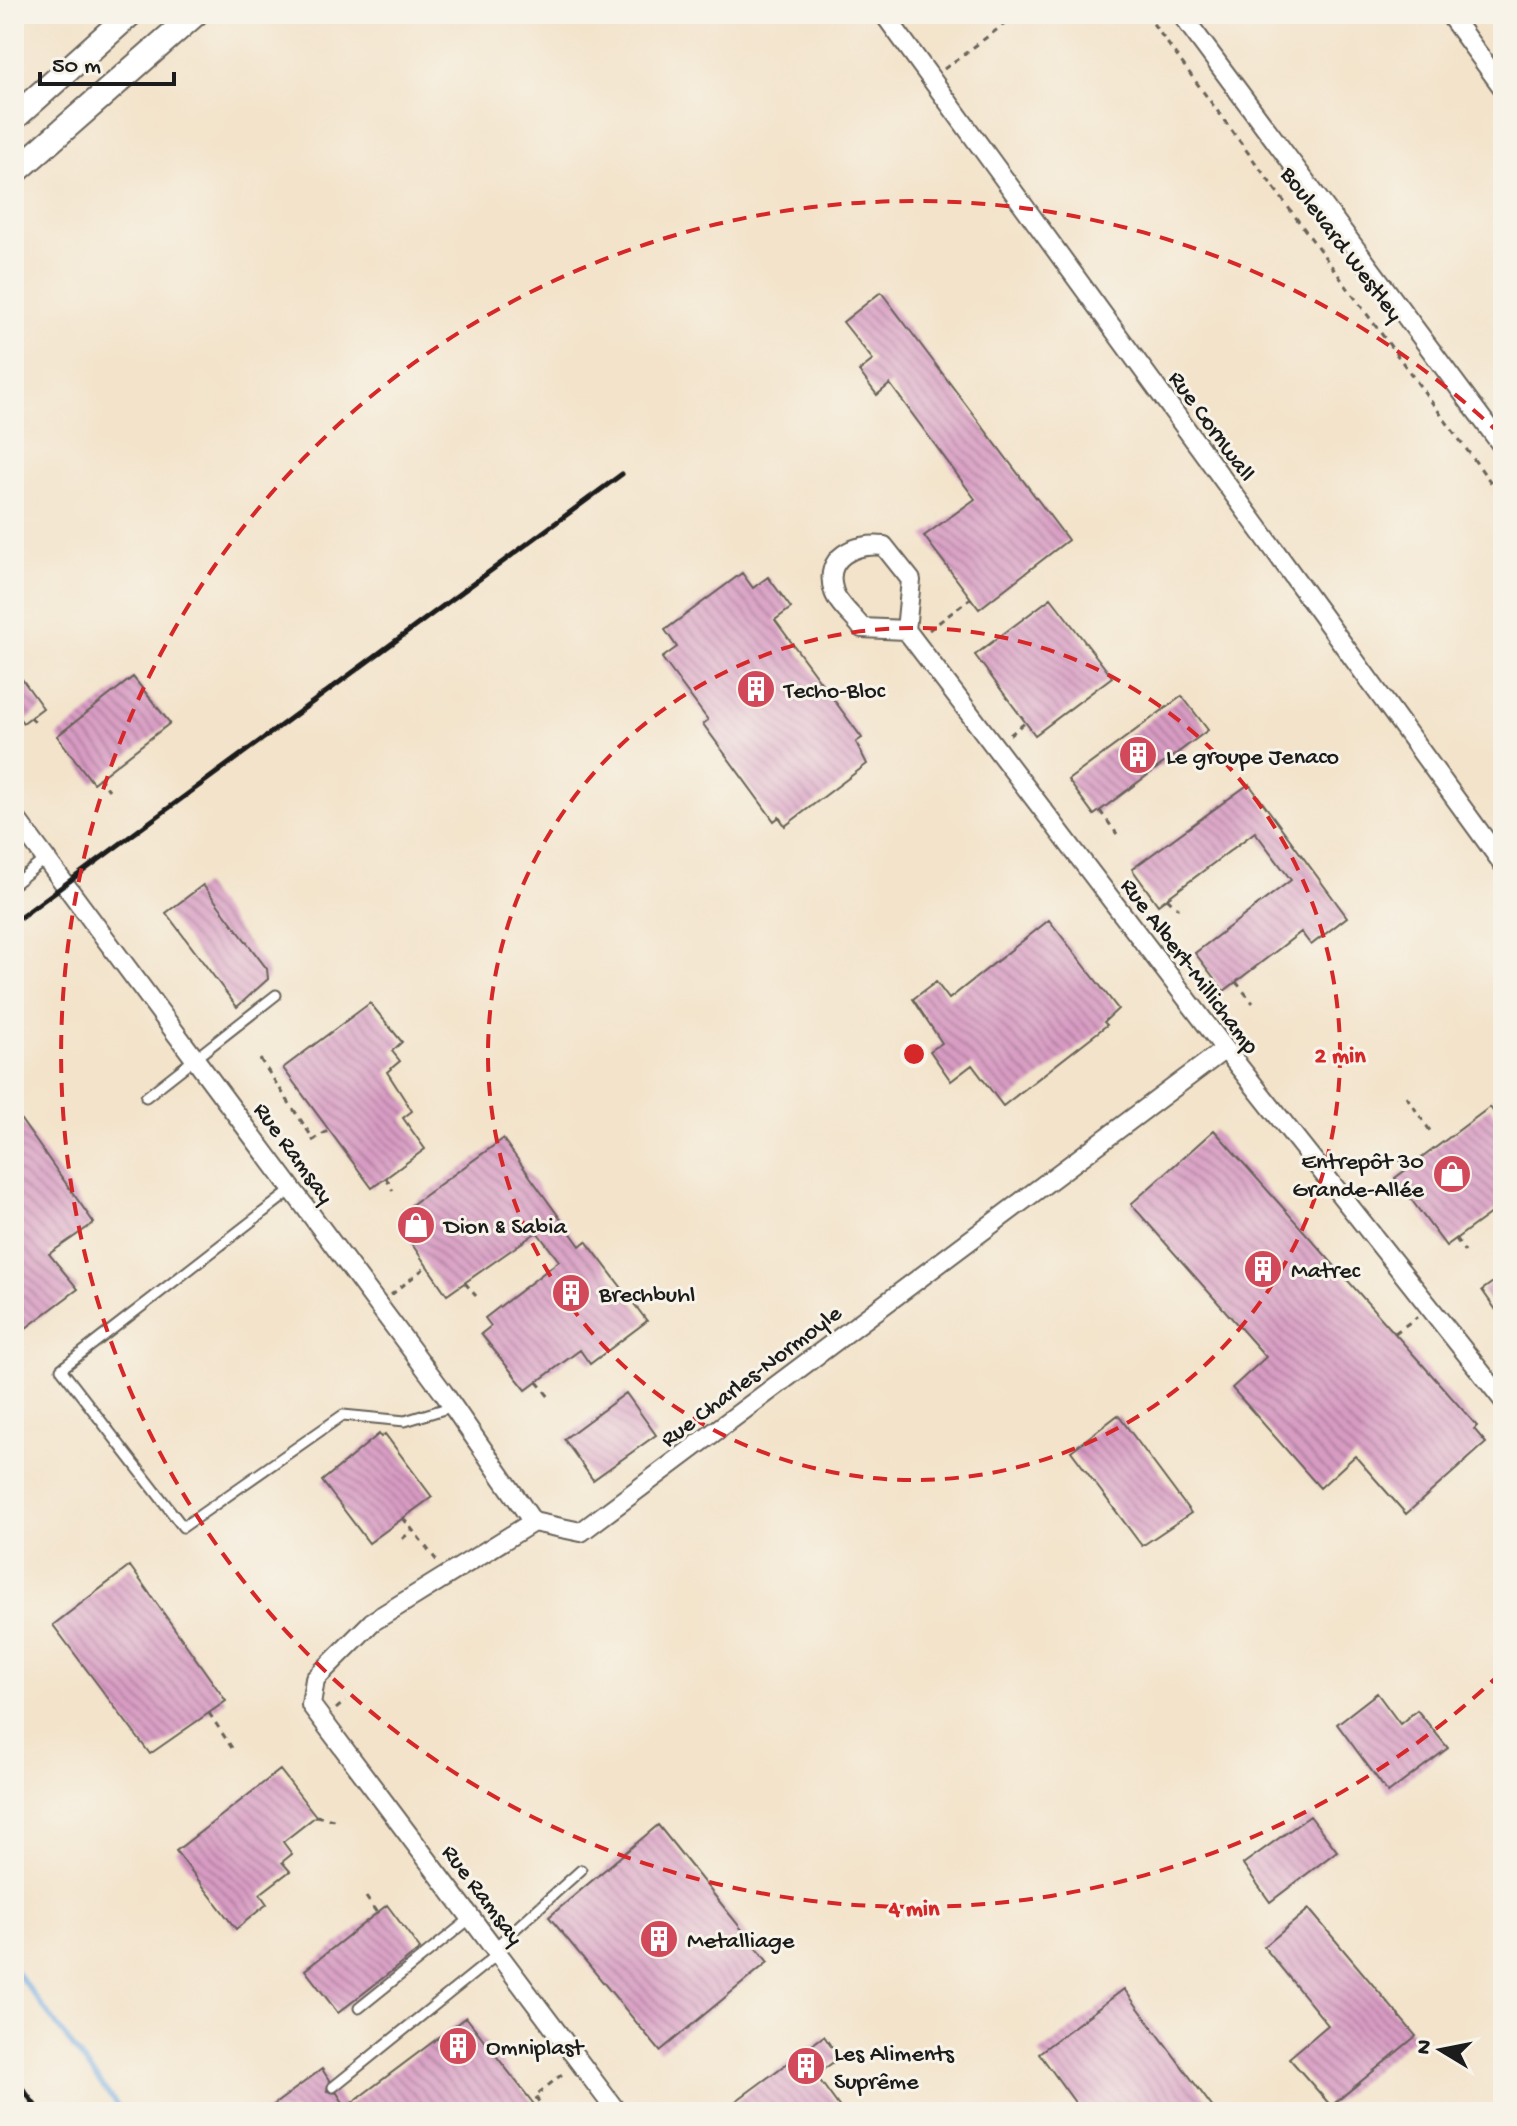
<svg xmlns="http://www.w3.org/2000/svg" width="1517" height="2126" font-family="'Gochi Hand',sans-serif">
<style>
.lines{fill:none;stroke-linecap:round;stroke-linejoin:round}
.stream{stroke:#73ace3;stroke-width:5}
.building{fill:url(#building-back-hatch)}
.lane-casing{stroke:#676259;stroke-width:13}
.street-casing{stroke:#676259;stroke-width:22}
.secondary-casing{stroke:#676259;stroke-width:28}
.path{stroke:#676259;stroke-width:3;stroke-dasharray:6 6;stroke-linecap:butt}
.lane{stroke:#fff;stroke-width:9}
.street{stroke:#fff;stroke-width:18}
.secondary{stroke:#fff;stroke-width:24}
.rail{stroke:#1c1c1c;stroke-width:5}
.ring{fill:none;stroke:#d62828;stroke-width:4;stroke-dasharray:14 10}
.labels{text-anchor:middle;stroke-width:6;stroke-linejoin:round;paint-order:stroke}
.street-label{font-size:24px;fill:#1c1c1c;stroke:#f7f3e8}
.poi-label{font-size:24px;fill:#1c1c1c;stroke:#f7f3e8;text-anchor:start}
.centre{fill:#d62828;stroke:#f7f3e8;stroke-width:4}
.ring-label{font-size:24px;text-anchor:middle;font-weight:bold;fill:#d62828;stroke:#f7f3e8;stroke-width:6;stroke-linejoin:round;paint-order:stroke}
</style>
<defs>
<pattern id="building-back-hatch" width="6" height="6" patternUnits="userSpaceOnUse" patternTransform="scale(2)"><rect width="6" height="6" fill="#d89bc3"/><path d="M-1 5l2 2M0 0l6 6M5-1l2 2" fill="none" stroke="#ae7e9e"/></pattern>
</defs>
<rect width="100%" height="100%" fill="#f7f3e8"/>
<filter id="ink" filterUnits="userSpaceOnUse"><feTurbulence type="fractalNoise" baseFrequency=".0125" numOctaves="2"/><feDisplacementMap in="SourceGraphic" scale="16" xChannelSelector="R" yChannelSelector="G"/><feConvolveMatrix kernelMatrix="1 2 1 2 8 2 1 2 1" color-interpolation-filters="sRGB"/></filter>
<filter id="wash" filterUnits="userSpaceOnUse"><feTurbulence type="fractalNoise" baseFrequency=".006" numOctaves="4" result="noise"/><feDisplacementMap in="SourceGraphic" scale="32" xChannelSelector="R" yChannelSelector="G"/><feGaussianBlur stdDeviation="1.8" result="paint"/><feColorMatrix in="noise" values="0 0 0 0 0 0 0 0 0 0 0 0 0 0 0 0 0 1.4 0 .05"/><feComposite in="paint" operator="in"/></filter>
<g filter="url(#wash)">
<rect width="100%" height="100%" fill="#f3e3ca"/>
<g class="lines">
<path class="stream" d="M 14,1969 L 122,2112"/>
</g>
<g id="blocks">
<path class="building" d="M 881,292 L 1068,540 L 979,609 L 924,536 L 975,499 L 890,384 L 877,395 L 859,371 L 873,360 L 843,322 Z
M 742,573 L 753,588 L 768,577 L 791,608 L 775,620 L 862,738 L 856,742 L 867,764 L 785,826 L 779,817 L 774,821 L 703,724 L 708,720 L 662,658 L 677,647 L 665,630 Z
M 1051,598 L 1112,677 L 1035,735 L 975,655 Z
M 14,668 L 43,708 L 23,723 L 14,711 Z
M 133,677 L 170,723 L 93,783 L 57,736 Z
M 1182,696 L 1208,730 L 1094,815 L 1068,780 Z
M 1249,784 L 1347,917 L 1311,945 L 1301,932 L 1224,991 L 1195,953 L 1291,880 L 1255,832 L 1158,905 L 1132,869 Z
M 203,885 L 267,969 L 268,979 L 237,1007 L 166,913 Z
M 1049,920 L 1118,1009 L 1104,1022 L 1107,1025 L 1003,1106 L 972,1065 L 951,1081 L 930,1051 L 942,1043 L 913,999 L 936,982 L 949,999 Z
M 370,1003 L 402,1042 L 392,1051 L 400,1061 L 387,1072 L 412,1111 L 403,1118 L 425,1149 L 372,1188 L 283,1068 Z
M 1490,1107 L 1503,1125 L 1503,1204 L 1446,1246 L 1395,1178 Z
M 14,1110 L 94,1223 L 49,1254 L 78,1289 L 14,1337 Z
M 1214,1130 L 1477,1426 L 1474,1429 L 1486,1443 L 1406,1514 L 1355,1456 L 1320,1488 L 1232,1388 L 1266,1357 L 1131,1204 Z
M 503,1139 L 580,1246 L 586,1241 L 647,1321 L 590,1364 L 580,1350 L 526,1390 L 481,1334 L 491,1326 L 485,1318 L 559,1261 L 537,1232 L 447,1295 L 400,1227 L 409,1220 L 403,1211 Z
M 1503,1275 L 1503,1320 L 1482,1290 Z
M 626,1393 L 656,1435 L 593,1480 L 564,1439 Z
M 1118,1415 L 1191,1513 L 1142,1546 L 1071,1451 Z
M 379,1434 L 381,1437 L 385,1434 L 432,1497 L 369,1543 L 322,1481 Z
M 130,1566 L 226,1701 L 150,1754 L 53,1625 Z
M 1377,1693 L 1400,1724 L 1417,1710 L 1448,1748 L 1388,1793 L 1337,1724 Z
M 280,1770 L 316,1816 L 283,1842 L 292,1854 L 282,1862 L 290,1871 L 260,1894 L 267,1904 L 236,1929 L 176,1851 Z
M 1310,1816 L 1337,1851 L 1270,1902 L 1243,1864 Z
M 658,1825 L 768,1962 L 660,2051 L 549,1917 Z
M 387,1905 L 420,1949 L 338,2013 L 305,1970 Z
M 1309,1909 L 1416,2036 L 1331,2106 L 1289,2058 L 1328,2025 L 1264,1947 Z
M 1124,1989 L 1216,2112 L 1082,2112 L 1039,2053 Z
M 466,2017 L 540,2112 L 264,2112 L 322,2069 L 329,2080 L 327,2091 L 337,2093 L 346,2107 Z
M 824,2036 L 839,2058 L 816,2075 L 843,2112 L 721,2112 Z"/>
</g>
</g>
<g filter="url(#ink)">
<use href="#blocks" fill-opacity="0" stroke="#676259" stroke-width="2"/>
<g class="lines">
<defs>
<path id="lane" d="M 14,884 L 45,859
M 146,1097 L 276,995
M 293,1189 L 61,1369 L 183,1527 L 343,1415 L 405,1421 L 454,1406
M 494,1948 L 581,1870
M 359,2008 L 471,1918
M 333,2087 L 498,1954"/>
<path id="street" d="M 884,14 L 1503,864
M 1181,14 L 1503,447
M 1449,14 L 1503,88
M 906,630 L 862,628 C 855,618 838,604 834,592 C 822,556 856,543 884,546 L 911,580 L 906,630 L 1225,1049 L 1503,1400
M 14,816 L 443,1392 L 533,1522
M 617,2112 L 311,1705 L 315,1679 L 372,1622 L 533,1522 L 581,1532 L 1225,1049"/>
<path id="secondary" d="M 14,118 L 130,14
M 14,173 L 195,14"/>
</defs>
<use href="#lane" class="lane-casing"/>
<use href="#street" class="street-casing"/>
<use href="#secondary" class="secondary-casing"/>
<path class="path" d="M 1146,14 L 1503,499
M 944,69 L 1018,14
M 929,630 L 971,598
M 31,717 L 38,727
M 1010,735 L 1026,722
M 99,777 L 109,790
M 1100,811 L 1117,834
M 1167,898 L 1179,909
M 1236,982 L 1253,1003
M 260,1059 L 314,1140
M 1406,1096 L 1433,1135
M 312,1141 L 329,1130
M 1400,1159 L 1405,1170
M 386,1178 L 393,1191
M 1456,1239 L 1465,1252
M 465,1283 L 476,1296
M 391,1295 L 427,1266
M 1395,1333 L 1417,1317
M 537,1382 L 549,1397
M 403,1518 L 438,1562
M 402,1539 L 413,1530
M 336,1709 L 345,1701
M 209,1713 L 232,1748
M 316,1816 L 338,1821
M 366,1897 L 377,1913
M 546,2112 L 535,2096 L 566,2071"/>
<use href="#lane" class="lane"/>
<use href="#street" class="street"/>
<use href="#secondary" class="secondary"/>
<path class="rail" d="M 14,922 L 622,474
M 14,2077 L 40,2112"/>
</g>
</g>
<g class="ring">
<circle cx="914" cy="1054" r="426"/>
<path d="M1501 1673A853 853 0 1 1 1501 435"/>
</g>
<defs>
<symbol id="building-disc" viewBox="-11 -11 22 22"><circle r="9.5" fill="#d1495b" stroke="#f7f3e8"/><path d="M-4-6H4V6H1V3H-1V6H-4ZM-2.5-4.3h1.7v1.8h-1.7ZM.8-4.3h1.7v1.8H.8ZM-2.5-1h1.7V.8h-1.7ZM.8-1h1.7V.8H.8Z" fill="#fff"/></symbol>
<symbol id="shop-disc" viewBox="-11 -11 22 22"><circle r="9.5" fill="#d1495b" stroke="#f7f3e8"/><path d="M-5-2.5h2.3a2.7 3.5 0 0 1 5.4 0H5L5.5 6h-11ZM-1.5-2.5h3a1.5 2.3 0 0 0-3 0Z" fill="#fff"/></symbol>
</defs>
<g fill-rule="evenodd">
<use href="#building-disc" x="734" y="667" width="44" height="44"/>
<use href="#building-disc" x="1116" y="733" width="44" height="44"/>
<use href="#shop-disc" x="1430" y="1152" width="44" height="44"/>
<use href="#shop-disc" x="394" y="1203" width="44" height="44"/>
<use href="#building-disc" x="1241" y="1247" width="44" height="44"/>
<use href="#building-disc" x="549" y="1271" width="44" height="44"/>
<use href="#building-disc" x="637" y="1917" width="44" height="44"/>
<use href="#building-disc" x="436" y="2024" width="44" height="44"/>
<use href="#building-disc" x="784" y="2044" width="44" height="44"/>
</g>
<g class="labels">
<g class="street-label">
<text transform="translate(1343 243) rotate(53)" y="8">Boulevard Westley</text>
<text transform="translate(1213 425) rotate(54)" y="8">Rue Cornwall</text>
<text transform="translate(1191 965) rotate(53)" y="8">Rue Albert-Millichamp</text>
<text transform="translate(295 1152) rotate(54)" y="8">Rue Ramsay</text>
<text transform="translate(750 1375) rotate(-37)" y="8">Rue Charles-Normoyle</text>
<text transform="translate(484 1894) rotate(53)" y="8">Rue Ramsay</text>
</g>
<g class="poi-label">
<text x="784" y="697">Techo-Bloc</text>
<text x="1166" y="763">Le groupe Jenaco</text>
<text x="1424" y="1168" text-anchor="end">Entrepôt 30<tspan x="1424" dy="28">Grande-Allée</tspan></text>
<text x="444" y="1233">Dion &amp; Sabia</text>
<text x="1291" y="1277">Matrec</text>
<text x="599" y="1301">Brechbuhl</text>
<text x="687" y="1947">Metalliage</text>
<text x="486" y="2054">Omniplast</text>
<text x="834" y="2060">Les Aliments<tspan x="834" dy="28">Suprême</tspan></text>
</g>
</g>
<circle cx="914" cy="1054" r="12" class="centre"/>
<g class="ring-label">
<text x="1340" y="1062">2 min</text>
<text x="914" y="1915">4 min</text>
</g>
<rect width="1517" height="2126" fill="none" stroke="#f7f3e8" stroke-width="48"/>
<g transform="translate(1441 2050) rotate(280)" stroke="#f7f3e8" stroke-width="6" paint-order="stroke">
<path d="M0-6L14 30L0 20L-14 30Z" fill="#1c1c1c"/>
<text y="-12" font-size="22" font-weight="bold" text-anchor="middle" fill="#1c1c1c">N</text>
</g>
<path d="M40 72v12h134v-12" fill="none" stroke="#1c1c1c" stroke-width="4"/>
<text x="52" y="72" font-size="24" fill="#1c1c1c" stroke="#f7f3e8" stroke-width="6" paint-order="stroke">50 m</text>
</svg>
